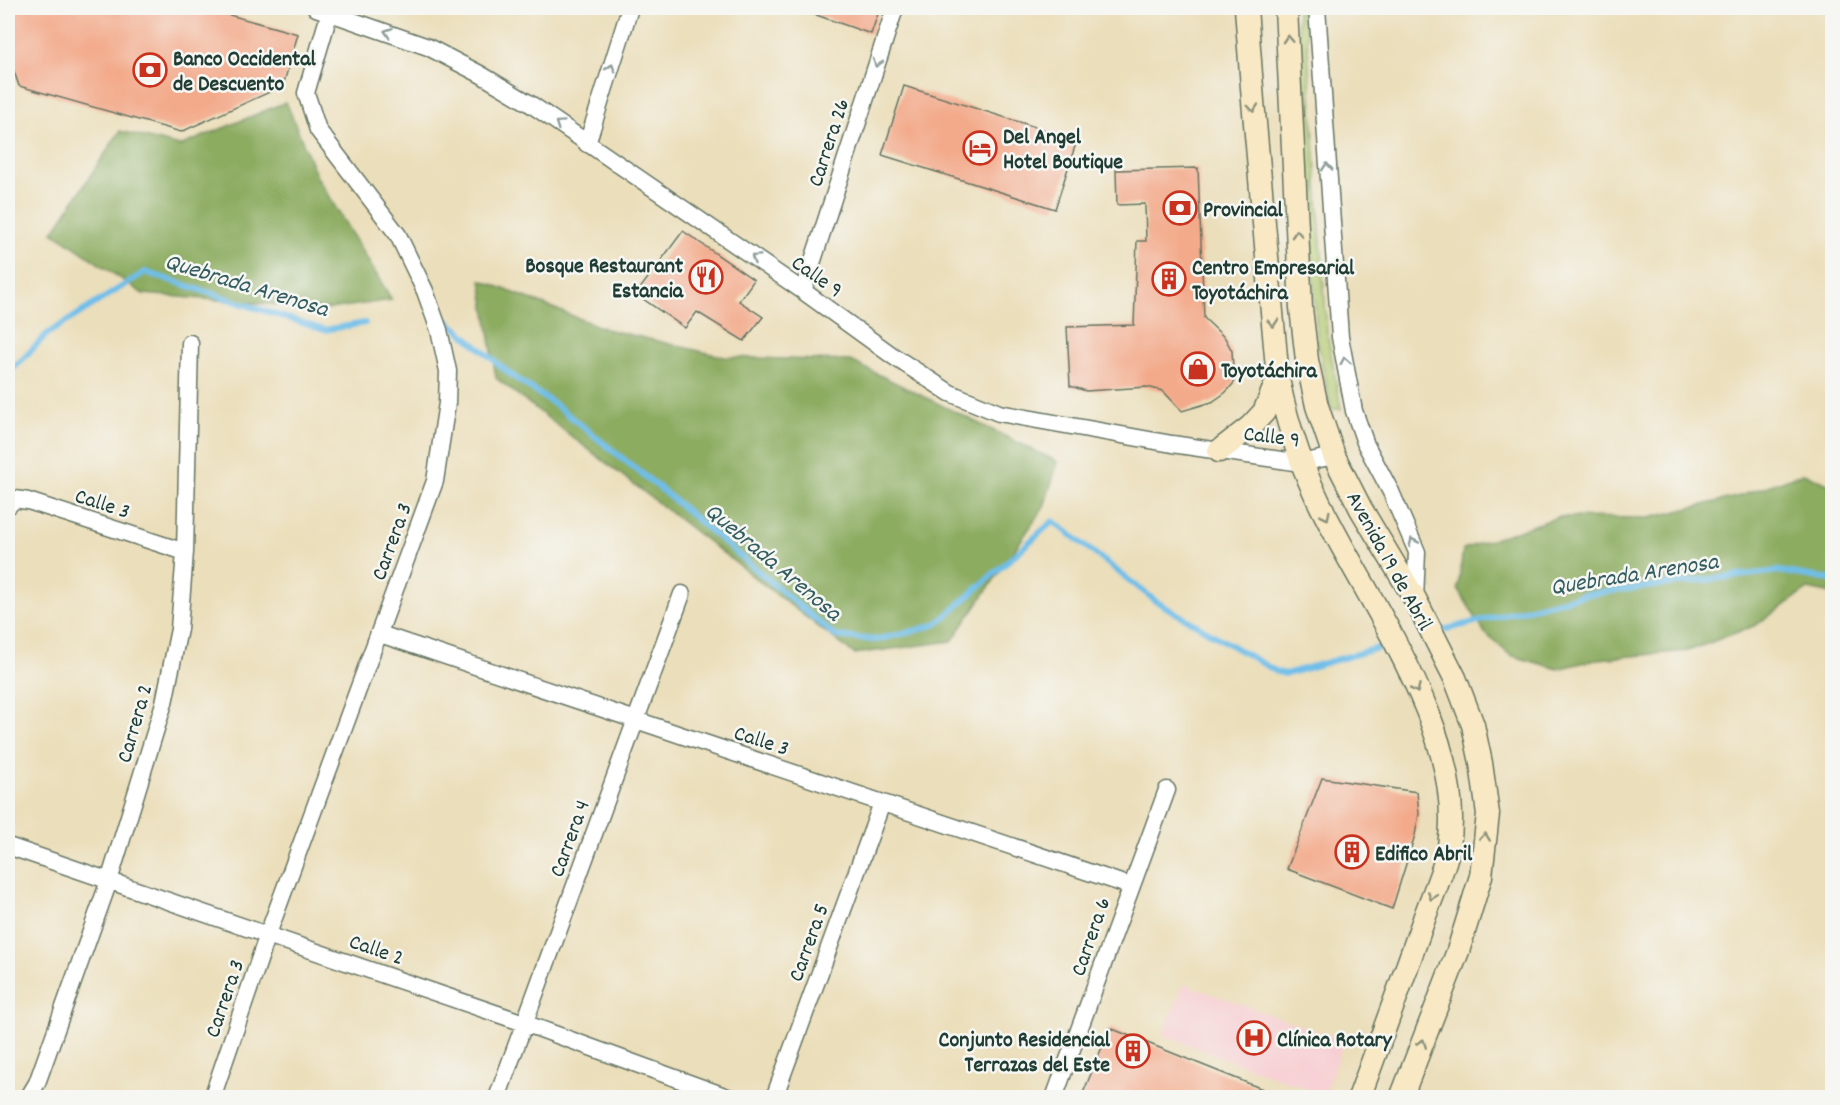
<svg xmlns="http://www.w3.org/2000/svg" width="1840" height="1105" font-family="Dekko,sans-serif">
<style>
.built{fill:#f7cfd3}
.green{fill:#b1c86d;stroke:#688250;stroke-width:1.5}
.forest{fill:#8cac60;stroke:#56744a;stroke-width:1.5}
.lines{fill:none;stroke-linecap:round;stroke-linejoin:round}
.stream{stroke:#6ebee9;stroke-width:6}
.building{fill:#f3aa8b}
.minor-casing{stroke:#667563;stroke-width:19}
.secondary-casing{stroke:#667563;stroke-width:25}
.minor{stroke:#fff;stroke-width:16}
.secondary{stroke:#f8e8c3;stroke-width:22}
.oneway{stroke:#8f9e9a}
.oneway2{stroke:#8c927c}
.labels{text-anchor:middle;stroke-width:5;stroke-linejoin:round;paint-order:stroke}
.poi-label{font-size:22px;font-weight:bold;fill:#1f3d34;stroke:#f6f6f2;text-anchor:start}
.street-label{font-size:22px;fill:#1f3d34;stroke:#f6f6f2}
.water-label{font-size:24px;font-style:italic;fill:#335d61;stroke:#f6f6f2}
</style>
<rect width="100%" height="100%" fill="#f6f6f2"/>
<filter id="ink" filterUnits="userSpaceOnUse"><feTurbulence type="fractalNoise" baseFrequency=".0167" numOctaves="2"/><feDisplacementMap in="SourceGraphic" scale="12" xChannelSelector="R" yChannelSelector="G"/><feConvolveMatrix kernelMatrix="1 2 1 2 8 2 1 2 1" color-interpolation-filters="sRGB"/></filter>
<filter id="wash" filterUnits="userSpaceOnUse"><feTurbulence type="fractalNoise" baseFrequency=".008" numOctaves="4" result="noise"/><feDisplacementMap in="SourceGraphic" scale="24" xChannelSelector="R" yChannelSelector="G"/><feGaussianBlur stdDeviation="1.35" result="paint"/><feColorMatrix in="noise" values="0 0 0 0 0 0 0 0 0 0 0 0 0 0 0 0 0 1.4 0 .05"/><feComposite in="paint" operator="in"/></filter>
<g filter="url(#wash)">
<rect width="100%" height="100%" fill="#ebdeba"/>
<path class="built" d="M 1184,984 L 1344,1041 L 1324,1095 L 1163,1035 Z"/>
<path class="green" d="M 1297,8 L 1305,8 L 1327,332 L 1341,409 L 1331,409 L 1317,339 Z"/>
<path class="forest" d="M 286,102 L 317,177 L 392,300 L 329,309 L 143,294 L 53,232 L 120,131 L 180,146 Z
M 481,280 L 606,329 L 725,357 L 851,361 L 1058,462 L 1044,507 L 952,641 L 854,654 L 496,378 Z
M 1804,473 L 1832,486 L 1832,594 L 1808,589 L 1756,625 L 1688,651 L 1598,659 L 1558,669 L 1510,655 L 1485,633 L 1458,589 L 1463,549 L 1558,517 L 1649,518 L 1740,496 Z"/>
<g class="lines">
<path class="stream" d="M 448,321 L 511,375 L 557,406 L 657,486 L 835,636 L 875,640 L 914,631 L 937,624 L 1053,521 L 1157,602 L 1277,672 L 1286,674 L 1378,648
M 8,373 L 19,363 L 47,334 L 145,272 L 324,330 L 365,323
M 1443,630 L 1588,594 L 1779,571 L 1832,580"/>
</g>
<g id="blocks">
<path class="building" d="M 8,8 L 204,8 L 298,34 L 283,86 L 181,132 L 19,86 L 8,54 Z
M 803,8 L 880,8 L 871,34 L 802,10 Z
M 904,86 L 1077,140 L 1055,209 L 882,155 Z
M 1198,168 L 1204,318 L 1225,338 L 1232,351 L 1234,383 L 1225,393 L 1212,402 L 1182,411 L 1163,391 L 1147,387 L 1086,391 L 1070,386 L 1067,327 L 1134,325 L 1137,241 L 1146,241 L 1145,204 L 1117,205 L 1116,170 Z
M 683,231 L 754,280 L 739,301 L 763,317 L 744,341 L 697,312 L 685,328 L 636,294 Z
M 1322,778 L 1417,792 L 1419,814 L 1415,835 L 1392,909 L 1287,869 Z
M 1110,1028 L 1280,1096 L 1280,1098 L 1081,1098 Z"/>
</g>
</g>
<g filter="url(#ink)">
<use href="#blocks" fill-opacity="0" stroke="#667563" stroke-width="1.5"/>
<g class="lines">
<defs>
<path id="minor" d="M 316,8 L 428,47 L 480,74 L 532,105 L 803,291 L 893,356 L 950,393 L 999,413 L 1172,444 L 1301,463 L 1334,456
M 1317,8 L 1340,337 L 1354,411 L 1366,445 L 1391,492 L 1417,552 L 1415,599
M 587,144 L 630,8
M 803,291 L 895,8
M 8,506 L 15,499 L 28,501 L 185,552
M 380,634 L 1130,886
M 8,846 L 524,1023 L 730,1098
M 28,1098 L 37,1083 L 109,881 L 164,703 L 179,629 L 185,552 L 190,343
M 212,1098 L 268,934 L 435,481 L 447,403 L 448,371 L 439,330 L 425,291 L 398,235 L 318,130 L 306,93 L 331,8
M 497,1098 L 682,594
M 774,1098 L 882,803
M 1054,1098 L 1167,790"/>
<path id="secondary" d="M 1246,8 L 1253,101 L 1278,379 C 1288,429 1304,475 1328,520 C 1375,612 1466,738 1449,846 C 1446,866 1431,898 1424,919 C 1403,979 1381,1038 1359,1098
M 1286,8 L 1301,308 L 1307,360 L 1317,406 L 1334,456 L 1361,509 L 1415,599 L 1455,678 L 1473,725 L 1481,763 L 1488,814 L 1481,876 L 1458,951 L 1401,1098
M 1219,451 L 1250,427 L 1264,412 L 1278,379"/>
</defs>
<use href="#minor" class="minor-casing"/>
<use href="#secondary" class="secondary-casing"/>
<use href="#minor" class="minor"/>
<use href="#secondary" class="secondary"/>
</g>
<defs><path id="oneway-chevron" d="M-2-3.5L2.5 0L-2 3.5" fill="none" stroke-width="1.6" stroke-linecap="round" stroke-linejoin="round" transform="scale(1.5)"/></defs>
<g class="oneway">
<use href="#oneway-chevron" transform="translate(388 32) rotate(-161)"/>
<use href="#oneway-chevron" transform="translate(877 63) rotate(108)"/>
<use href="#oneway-chevron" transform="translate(611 68) rotate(-73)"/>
<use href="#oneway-chevron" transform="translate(559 124) rotate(-145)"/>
<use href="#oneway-chevron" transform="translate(1327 167) rotate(-94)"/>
<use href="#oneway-chevron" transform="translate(755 258) rotate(-146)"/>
<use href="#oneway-chevron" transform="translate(1345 361) rotate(-100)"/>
<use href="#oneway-chevron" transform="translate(1413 542) rotate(-114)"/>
</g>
<g class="oneway2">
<use href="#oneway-chevron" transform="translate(1288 39) rotate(-93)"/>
<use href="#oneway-chevron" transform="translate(1253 108) rotate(85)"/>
<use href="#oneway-chevron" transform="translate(1297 234) rotate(-93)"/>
<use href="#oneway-chevron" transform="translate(1273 323) rotate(85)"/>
<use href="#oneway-chevron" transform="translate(1326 516) rotate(64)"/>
<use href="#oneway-chevron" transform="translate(1416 689) rotate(66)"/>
<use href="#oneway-chevron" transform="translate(1485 837) rotate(-84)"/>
<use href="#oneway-chevron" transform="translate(1432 896) rotate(109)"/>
<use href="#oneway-chevron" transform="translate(1422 1043) rotate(-69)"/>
</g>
</g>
<defs>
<symbol id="bank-ring" viewBox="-11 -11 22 22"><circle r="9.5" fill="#f6f6f2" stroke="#c8321e" stroke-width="1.5"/><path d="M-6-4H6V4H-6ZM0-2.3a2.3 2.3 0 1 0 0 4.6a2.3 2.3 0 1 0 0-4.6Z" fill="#c8321e"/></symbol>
<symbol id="hotel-ring" viewBox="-11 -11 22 22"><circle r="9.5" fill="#f6f6f2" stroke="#c8321e" stroke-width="1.5"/><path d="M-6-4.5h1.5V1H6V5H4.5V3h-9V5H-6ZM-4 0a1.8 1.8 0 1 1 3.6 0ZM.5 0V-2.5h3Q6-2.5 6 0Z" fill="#c8321e"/></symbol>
<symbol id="restaurant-ring" viewBox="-11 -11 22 22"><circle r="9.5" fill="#f6f6f2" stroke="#c8321e" stroke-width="1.5"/><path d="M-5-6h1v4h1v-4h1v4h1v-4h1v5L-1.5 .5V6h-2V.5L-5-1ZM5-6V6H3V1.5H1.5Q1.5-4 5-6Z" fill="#c8321e"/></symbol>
<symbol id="building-ring" viewBox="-11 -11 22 22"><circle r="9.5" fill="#f6f6f2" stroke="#c8321e" stroke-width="1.5"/><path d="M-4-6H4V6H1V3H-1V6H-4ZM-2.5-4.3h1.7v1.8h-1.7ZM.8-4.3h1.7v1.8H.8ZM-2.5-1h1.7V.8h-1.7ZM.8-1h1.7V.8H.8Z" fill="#c8321e"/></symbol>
<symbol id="shop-ring" viewBox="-11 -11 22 22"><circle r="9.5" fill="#f6f6f2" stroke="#c8321e" stroke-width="1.5"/><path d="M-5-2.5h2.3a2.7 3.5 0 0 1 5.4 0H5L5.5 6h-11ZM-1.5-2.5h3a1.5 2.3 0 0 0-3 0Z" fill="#c8321e"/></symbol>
<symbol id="hospital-ring" viewBox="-11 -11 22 22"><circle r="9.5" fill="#f6f6f2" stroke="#c8321e" stroke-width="1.5"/><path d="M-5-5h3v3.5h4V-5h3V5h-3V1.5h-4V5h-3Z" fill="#c8321e"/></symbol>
</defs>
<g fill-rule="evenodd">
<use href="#bank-ring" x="131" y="51" width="38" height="38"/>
<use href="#hotel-ring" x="961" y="129" width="38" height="38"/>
<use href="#bank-ring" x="1161" y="189" width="38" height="38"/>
<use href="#restaurant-ring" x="687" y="258" width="38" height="38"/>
<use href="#building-ring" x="1150" y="260" width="38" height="38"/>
<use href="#shop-ring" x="1179" y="350" width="38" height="38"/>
<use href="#building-ring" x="1333" y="833" width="38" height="38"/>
<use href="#hospital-ring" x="1235" y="1019" width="38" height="38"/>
<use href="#building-ring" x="1114" y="1032" width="38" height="38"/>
</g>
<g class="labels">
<g class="poi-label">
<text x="173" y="65">Banco Occidental<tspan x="173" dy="25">de Descuento</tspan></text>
<text x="1003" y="143">Del Angel<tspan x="1003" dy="25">Hotel Boutique</tspan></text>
<text x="1203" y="216">Provincial</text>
<text x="683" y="272" text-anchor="end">Bosque Restaurant<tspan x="683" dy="25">Estancia</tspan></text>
<text x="1192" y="274">Centro Empresarial<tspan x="1192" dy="25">Toyotáchira</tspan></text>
<text x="1221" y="377">Toyotáchira</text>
<text x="1375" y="860">Edifico Abril</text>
<text x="1110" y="1046" text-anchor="end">Conjunto Residencial<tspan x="1110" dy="25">Terrazas del Este</tspan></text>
<text x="1277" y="1046">Clínica Rotary</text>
</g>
<g class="street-label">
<text transform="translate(827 142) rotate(-72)" y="8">Carrera 26</text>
<text transform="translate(818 275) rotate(35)" y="8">Calle 9</text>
<text transform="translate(1272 435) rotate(7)" y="8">Calle 9</text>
<text transform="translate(103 502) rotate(18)" y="8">Calle 3</text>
<text transform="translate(390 541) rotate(-70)" y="8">Carrera 3</text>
<text transform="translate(1391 560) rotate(61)" y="8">Avenida 19 de Abril</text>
<text transform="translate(133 723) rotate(-74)" y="8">Carrera 2</text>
<text transform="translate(762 739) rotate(18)" y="8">Calle 3</text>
<text transform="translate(568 838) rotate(-70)" y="8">Carrera 4</text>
<text transform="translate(1089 936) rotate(-71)" y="8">Carrera 6</text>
<text transform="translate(807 942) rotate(-70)" y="8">Carrera 5</text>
<text transform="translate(377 948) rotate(19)" y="8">Calle 2</text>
<text transform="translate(223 998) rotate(-71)" y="8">Carrera 3</text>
</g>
<g class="water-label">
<text transform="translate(247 284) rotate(17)" y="8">Quebrada Arenosa</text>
<text transform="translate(774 561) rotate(40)" y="8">Quebrada Arenosa</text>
<text transform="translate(1634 573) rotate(-9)" y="8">Quebrada Arenosa</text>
</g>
</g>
<rect width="1840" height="1105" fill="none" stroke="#f6f6f2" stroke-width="30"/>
</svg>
